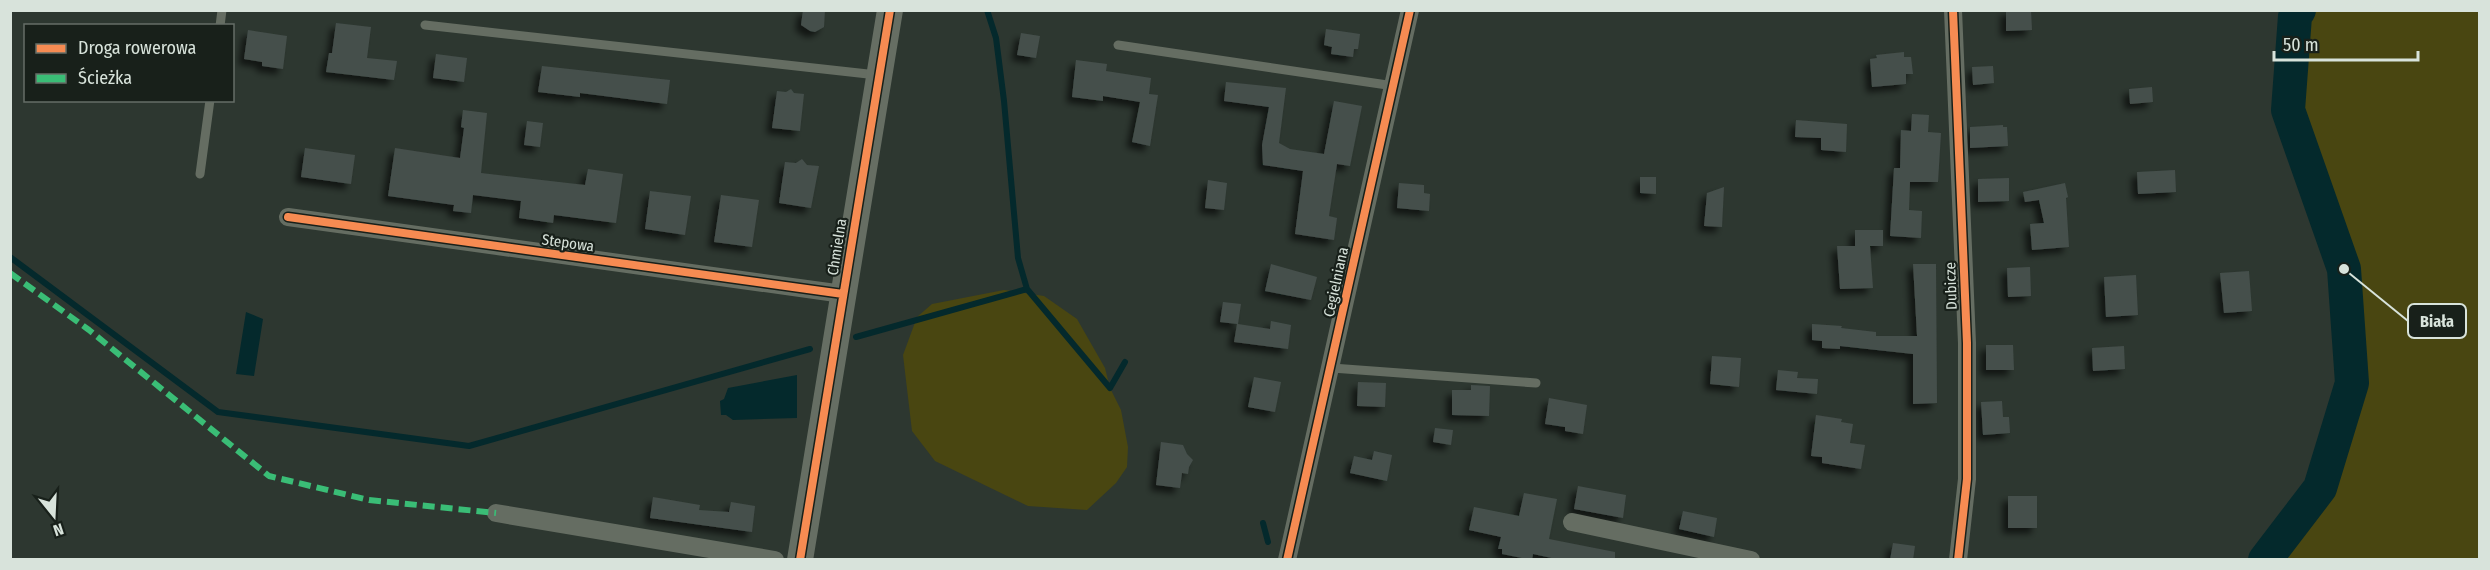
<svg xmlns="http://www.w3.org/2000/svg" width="2490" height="570" font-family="'Fira Sans Condensed',sans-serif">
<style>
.green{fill:#494611}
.water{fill:#04292c}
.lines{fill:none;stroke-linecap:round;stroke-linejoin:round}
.stream{stroke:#04292c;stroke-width:6}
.river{stroke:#04292c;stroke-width:34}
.building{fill:#454f4b;filter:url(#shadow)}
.lane{stroke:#656d62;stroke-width:9}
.street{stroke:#656d62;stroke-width:18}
.secondary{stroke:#666e63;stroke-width:26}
.quiet{stroke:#3abd76;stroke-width:6;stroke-dasharray:12 6;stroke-linecap:butt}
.cycleway-casing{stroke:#18201a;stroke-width:11}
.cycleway{stroke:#f68b52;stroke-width:8}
.labels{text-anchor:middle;stroke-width:4.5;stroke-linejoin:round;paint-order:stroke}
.street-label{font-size:15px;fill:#d8e3db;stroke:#18201a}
.leader{fill:none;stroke:#d8e3db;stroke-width:2}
.callout-dot{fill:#d8e3db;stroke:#18201a;stroke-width:2}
.callout{fill:#18201a;stroke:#d8e3db;stroke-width:2}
.callout-label{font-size:16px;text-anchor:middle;font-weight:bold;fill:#d8e3db}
</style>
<defs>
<filter id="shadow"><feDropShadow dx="-5.5" dy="5.5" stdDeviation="3" flood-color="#0009"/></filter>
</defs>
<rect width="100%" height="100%" fill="#2d3730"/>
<path class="green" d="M 2299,10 L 2479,11 L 2479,559 L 2265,559 L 2320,488 L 2352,383 L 2344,269 L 2288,110 L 2295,16 Z
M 1004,290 L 1044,296 L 1077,319 L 1105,368 L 1110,388 L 1121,410 L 1128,447 L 1127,467 L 1116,483 L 1087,510 L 1028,506 L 935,461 L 912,431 L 903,355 L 917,317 L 932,304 Z"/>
<path class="water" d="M 246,312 L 263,319 L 254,376 L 236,374 Z
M 797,375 L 797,418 L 733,420 L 726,415 L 721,415 L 720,401 L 724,399 L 728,388 Z"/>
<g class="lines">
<path class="stream" d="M 987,10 L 996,38 L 1004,101 L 1018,258 L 1027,289 L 1110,388 L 1125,362
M 10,257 L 218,412 L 469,446 L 810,349
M 856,337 L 1027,289
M 1263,523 L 1268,542"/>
<path class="river" d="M 2265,560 L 2320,488 L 2352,383 L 2344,269 L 2288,110 L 2295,16 L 2299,10"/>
</g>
<path class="building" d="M 803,10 L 825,10 L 824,27 L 815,32 L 810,31 L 801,25 Z
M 2006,10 L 2031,10 L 2032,30 L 2006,31 Z
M 336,23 L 371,27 L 367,58 L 397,61 L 394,80 L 326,72 L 329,53 L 332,53 Z
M 1326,29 L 1360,34 L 1358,49 L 1354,49 L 1353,57 L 1331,54 L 1332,47 L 1324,45 Z
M 248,30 L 287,36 L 283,69 L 262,66 L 262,62 L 244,59 Z
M 1021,33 L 1040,36 L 1036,58 L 1017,55 Z
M 1904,52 L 1904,57 L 1911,57 L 1913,74 L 1906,74 L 1906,84 L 1872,87 L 1870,59 L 1877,58 L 1876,55 Z
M 436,54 L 467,58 L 464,82 L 433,78 Z
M 1076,60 L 1107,64 L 1106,71 L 1151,78 L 1149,94 L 1158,95 L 1150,146 L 1132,142 L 1140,102 L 1103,96 L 1103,101 L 1072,97 Z
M 542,66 L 670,80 L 667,104 L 580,93 L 580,97 L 538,92 Z
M 1993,66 L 1994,83 L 1973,85 L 1972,67 Z
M 1226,82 L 1286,88 L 1279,143 L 1290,149 L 1324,154 L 1334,101 L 1362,106 L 1350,166 L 1337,164 L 1329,216 L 1337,218 L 1334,240 L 1295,234 L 1303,171 L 1263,165 L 1262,145 L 1269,107 L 1224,101 Z
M 2152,87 L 2153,102 L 2130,104 L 2129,89 Z
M 791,89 L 794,93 L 804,94 L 800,131 L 772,128 L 777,91 L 786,92 Z
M 463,110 L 487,113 L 481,173 L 585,185 L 588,169 L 623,174 L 616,223 L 554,215 L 553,223 L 519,218 L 521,201 L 473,195 L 471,213 L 453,211 L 454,205 L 388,196 L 395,148 L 460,158 L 464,128 L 461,127 Z
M 1912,114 L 1929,115 L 1928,132 L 1941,133 L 1938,182 L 1910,182 L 1909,210 L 1922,211 L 1921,238 L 1890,236 L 1894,168 L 1900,168 L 1901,130 L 1911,131 Z
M 1796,120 L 1847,124 L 1846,152 L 1821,150 L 1821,138 L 1795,137 Z
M 527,121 L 543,123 L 540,147 L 524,145 Z
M 2003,125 L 2003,127 L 2007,127 L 2008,146 L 1970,148 L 1970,127 Z
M 305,148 L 355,155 L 351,184 L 301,177 Z
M 802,159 L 807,165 L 819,166 L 811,208 L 779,203 L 785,162 L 796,163 Z
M 2175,170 L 2176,192 L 2138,194 L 2137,172 Z
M 1640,177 L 1656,177 L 1656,194 L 1640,193 Z
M 2009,178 L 2009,201 L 1978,202 L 1978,179 Z
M 1208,180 L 1227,183 L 1224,210 L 1205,208 Z
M 1399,183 L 1424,185 L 1424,193 L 1430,194 L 1429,211 L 1397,208 Z
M 2065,183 L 2068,197 L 2066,198 L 2069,247 L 2032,250 L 2030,224 L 2044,223 L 2039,200 L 2025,202 L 2023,192 Z
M 1724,187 L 1722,227 L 1704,226 L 1707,193 Z
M 650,191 L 691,196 L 685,235 L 645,229 Z
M 721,195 L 759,200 L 752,247 L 714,242 Z
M 1855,230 L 1883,230 L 1883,246 L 1870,246 L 1873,288 L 1840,289 L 1837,246 L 1855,246 Z
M 1271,264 L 1317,277 L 1311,300 L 1265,291 Z
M 1913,264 L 1936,264 L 1937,403 L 1913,404 L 1913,354 L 1840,346 L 1840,349 L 1822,348 L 1822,341 L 1812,340 L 1812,324 L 1842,326 L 1841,328 L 1876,332 L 1876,336 L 1917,336 Z
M 2030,267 L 2031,296 L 2008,297 L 2007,268 Z
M 2249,271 L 2252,311 L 2224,313 L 2220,273 Z
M 2136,275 L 2138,315 L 2106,317 L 2104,277 Z
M 1223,302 L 1241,304 L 1238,324 L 1270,329 L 1271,321 L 1291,325 L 1288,349 L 1234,342 L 1237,324 L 1220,322 Z
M 1986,345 L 2013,345 L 2014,370 L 1986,370 Z
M 2124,346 L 2125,369 L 2093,371 L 2092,348 Z
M 1712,356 L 1741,358 L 1739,387 L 1710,384 Z
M 1778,370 L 1798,372 L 1797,378 L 1818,379 L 1817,394 L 1776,390 Z
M 1254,377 L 1281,382 L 1275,412 L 1248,407 Z
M 1358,382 L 1386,383 L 1385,407 L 1357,406 Z
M 1471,385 L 1490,386 L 1489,416 L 1452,415 L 1452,390 L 1471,390 Z
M 1549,398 L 1587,405 L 1583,434 L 1565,431 L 1565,427 L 1545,424 Z
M 2002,401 L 2003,417 L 2009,417 L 2010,433 L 1983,435 L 1981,402 Z
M 1816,415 L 1842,419 L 1841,422 L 1853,424 L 1850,443 L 1865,445 L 1861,469 L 1822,463 L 1822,457 L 1811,456 Z
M 1435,428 L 1453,430 L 1451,445 L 1433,442 Z
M 1161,442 L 1183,445 L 1187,454 L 1193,460 L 1189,467 L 1188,474 L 1182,473 L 1180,488 L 1156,485 Z
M 1374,451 L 1392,455 L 1387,481 L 1350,473 L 1354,456 L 1372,460 Z
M 1578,486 L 1626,495 L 1623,518 L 1574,509 Z
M 1524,493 L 1557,499 L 1549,539 L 1615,552 L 1615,560 L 1561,560 L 1533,554 L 1532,560 L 1502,554 L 1502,549 L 1498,549 L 1501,537 L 1469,530 L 1474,507 L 1519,516 Z
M 2008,496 L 2037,496 L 2037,528 L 2008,528 Z
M 653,497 L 700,505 L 699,510 L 729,512 L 731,502 L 755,506 L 752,532 L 650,518 Z
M 1683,511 L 1717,518 L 1714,537 L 1679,529 Z
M 1893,543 L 1915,546 L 1913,560 L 1890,560 Z"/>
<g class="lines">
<path class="lane" d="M 425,25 L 877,75
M 220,26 L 222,10
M 1118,45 L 1394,86
M 200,174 L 210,100
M 1332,368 L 1536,383"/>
<path class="street" d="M 1953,10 L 1967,343 L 1967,479 L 1958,560
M 288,217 L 843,294
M 496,513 L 775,560
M 1572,522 L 1751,560
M 1287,560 L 1410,10"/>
<path class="secondary" d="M 800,560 L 890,10"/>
<path class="quiet" d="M 10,273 L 89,330 L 269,476 L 369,500 L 496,513"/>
<defs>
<path id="cycleway" d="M 1953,10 L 1967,343 L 1967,479 L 1958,560
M 288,217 L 843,294
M 800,560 L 890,10
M 1287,560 L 1410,10"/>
</defs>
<use href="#cycleway" class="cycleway-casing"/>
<use href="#cycleway" class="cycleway"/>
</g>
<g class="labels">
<g class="street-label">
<text transform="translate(568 243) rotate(8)" y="5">Stepowa</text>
<text transform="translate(837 247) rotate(-81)" y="5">Chmielna</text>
<text transform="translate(1336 282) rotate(-78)" y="5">Cegielniana</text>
<text transform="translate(1951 286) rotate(-92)" y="5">Dubicze</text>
</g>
</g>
<path class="leader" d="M2344 269L2408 321"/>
<circle class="callout-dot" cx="2344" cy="269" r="6"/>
<rect class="callout" x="2408" y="304" width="58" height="34" rx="6"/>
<g class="callout-label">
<text x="2437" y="327">Biała</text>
</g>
<rect width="2490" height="570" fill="none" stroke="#d8e3db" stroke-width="24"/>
<rect x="24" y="24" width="210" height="78" fill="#18201a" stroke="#656e67" stroke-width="1.5"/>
<rect x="36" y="44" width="30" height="9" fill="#f68b52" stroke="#656e67" stroke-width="1.5"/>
<text x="78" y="54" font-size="18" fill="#d8e3db">Droga rowerowa</text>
<rect x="36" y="74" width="30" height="9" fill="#3abd76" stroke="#656e67" stroke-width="1.5"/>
<text x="78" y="84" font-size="18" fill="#d8e3db">Ścieżka</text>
<g transform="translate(54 516) rotate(162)" stroke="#18201a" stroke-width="4.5" paint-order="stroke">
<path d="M0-4.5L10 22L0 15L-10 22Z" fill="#d8e3db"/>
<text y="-9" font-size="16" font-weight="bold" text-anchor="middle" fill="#d8e3db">N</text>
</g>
<path d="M2274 51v9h144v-9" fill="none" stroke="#d8e3db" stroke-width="3"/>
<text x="2283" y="51" font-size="18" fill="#d8e3db" stroke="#18201a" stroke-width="4.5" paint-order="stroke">50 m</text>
</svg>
